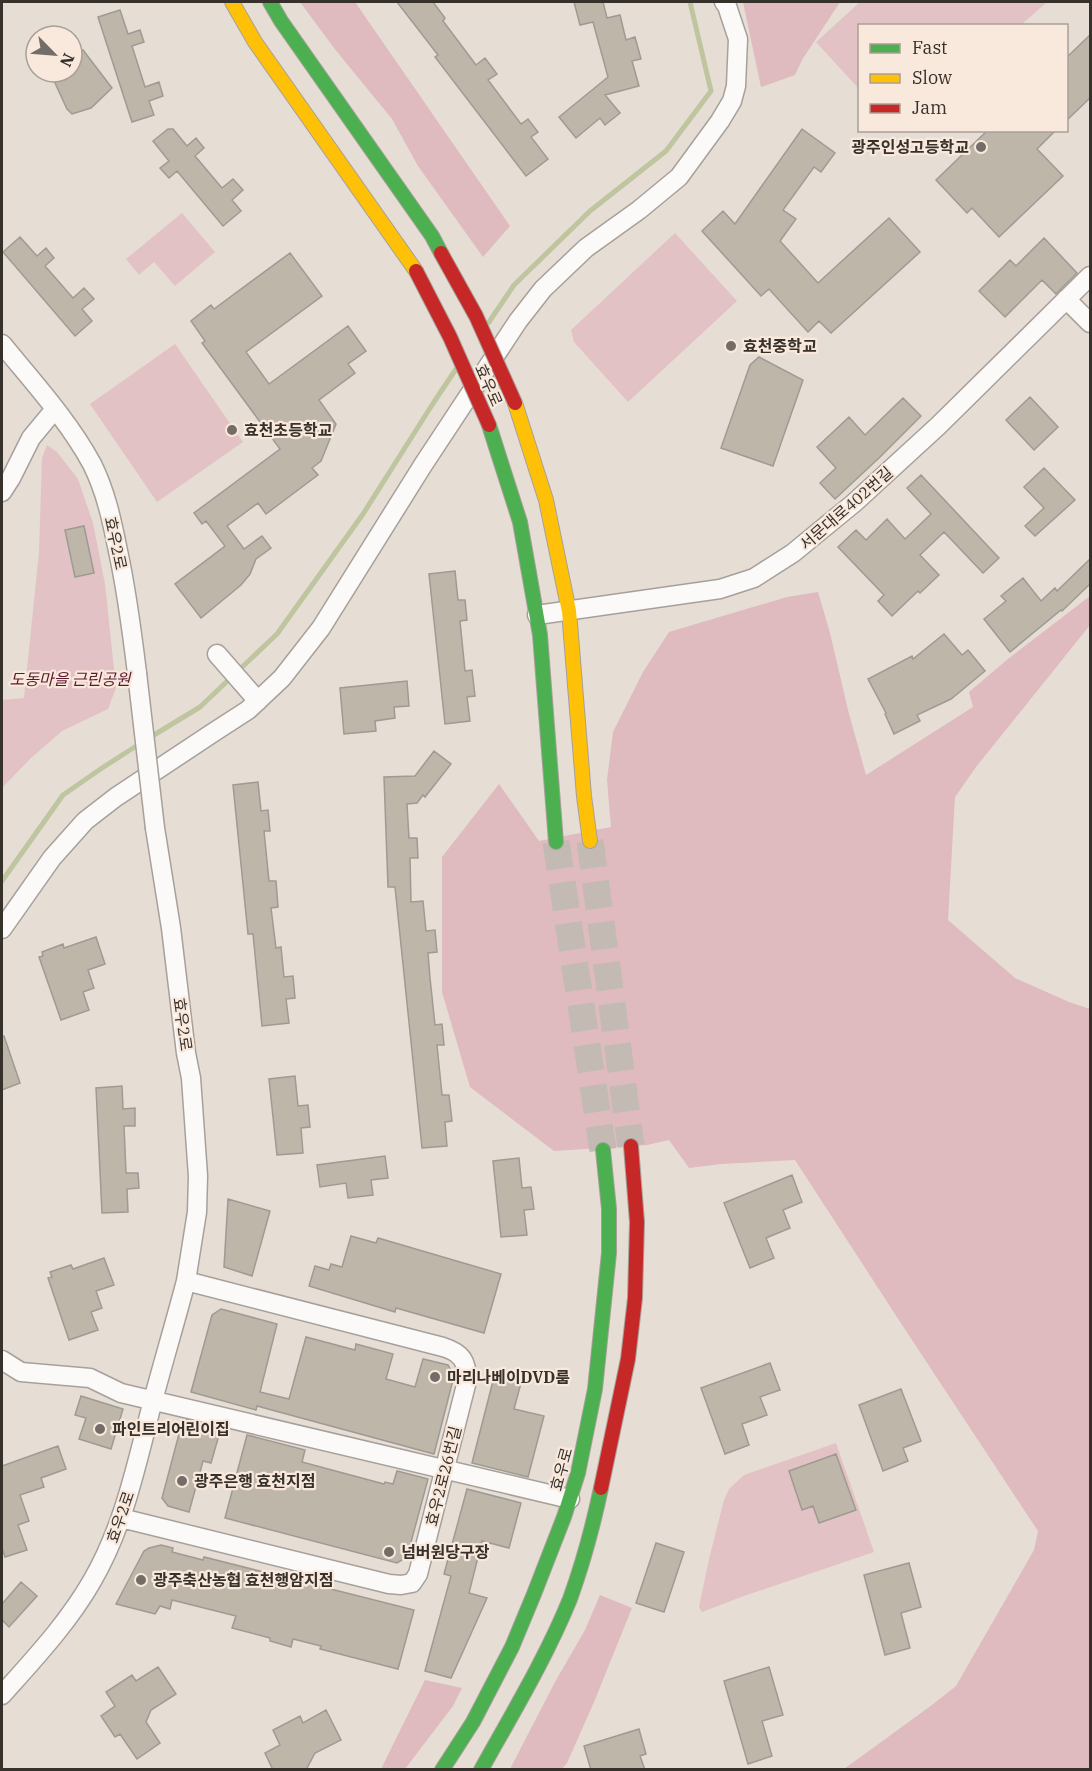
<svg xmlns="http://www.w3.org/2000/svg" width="1092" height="1771" font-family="'IBM Plex Serif','Noto Sans KR',serif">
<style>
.green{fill:#e3c2c5}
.forest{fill:#dfbabf}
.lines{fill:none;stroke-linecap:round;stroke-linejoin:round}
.stream{stroke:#bfc59e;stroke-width:5}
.building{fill:#beb6a9;stroke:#9f9a94;stroke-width:1.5}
.secondary-tunnel{stroke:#c3bbb3;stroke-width:27;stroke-dasharray:27 14;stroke-linecap:butt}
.street-casing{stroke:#a7a09a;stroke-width:21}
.fast-casing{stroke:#a7a09a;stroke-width:16}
.slow-casing{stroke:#a7a09a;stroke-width:16}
.jam-casing{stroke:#a7a09a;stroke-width:16}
.street{stroke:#fbfaf9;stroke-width:18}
.fast{stroke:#4caf50;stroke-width:14}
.slow{stroke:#ffc107;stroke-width:14}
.jam{stroke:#c62828;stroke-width:14}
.street-bridge-casing{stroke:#a7a09a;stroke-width:21;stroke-linecap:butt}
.jam-bridge-casing{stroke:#a7a09a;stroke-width:16;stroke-linecap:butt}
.street-bridge{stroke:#fbfaf9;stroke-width:18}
.jam-bridge{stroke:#c62828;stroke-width:14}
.poi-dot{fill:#746d67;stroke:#f9e9dc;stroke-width:2}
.labels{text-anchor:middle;stroke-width:4.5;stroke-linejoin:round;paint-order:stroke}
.poi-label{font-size:16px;font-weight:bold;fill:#37312c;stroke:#f9e9dc;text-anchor:start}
.street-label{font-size:16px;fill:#37312c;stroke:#f9e9dc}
.park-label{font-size:16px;font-style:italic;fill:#5d1831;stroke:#f9e9dc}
</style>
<rect width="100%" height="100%" fill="#e6ddd5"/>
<path class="green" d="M 860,2 L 1047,2 L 1021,25 L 860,26 L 859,89 L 816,42 Z
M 182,213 L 215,252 L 175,286 L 154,262 L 139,275 L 126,259 Z
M 675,233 L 737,301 L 628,402 L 574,342 L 571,330 Z
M 175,344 L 243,442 L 157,502 L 90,404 Z
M 47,445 L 57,452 L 78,479 L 93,523 L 105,584 L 116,688 L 108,709 L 62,731 L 30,759 L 2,788 L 2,700 L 24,698 L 39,552 L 42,458 Z
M 836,1443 L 874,1552 L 744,1596 L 702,1612 L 699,1607 L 709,1559 L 724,1500 L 729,1489 L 744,1475 Z"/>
<path class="forest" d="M 300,2 L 355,2 L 510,226 L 483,257 L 418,166 L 392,119 L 334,48 Z
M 743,2 L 840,2 L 802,60 L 795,75 L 761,87 Z
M 818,592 L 830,633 L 848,710 L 866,775 L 973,707 L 969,692 L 1008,659 L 1090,596 L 1090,625 L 976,767 L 955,797 L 948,920 L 1015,978 L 1069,1002 L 1090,1009 L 1090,1769 L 844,1769 L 932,1705 L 956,1686 L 1034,1550 L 1038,1531 L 908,1334 L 795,1160 L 721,1164 L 689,1168 L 669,1140 L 647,1145 L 554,1151 L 470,1087 L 442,992 L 442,857 L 499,784 L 539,841 L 611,827 L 607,780 L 613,732 L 643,672 L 669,632 L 787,597 Z
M 600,1595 L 632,1608 L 594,1702 L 567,1763 L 562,1769 L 510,1769 L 555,1682 L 585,1630 Z
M 425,1680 L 462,1688 L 453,1706 L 405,1769 L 381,1769 Z"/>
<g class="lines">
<path class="stream" d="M 489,322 L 514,285 L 590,211 L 666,151 L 711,91 L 690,2
M 149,738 L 200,707 L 277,634 L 363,514 L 432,405 L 456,369
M 2,881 L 63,795 L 102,768 L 141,743"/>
</g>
<path class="building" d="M 397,2 L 433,2 L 445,18 L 443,21 L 476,65 L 485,58 L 497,74 L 488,80 L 521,124 L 528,119 L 538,132 L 531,137 L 548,159 L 526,176 L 435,57 L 438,55 Z
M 574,2 L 603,2 L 607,18 L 620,15 L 626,40 L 635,37 L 641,59 L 632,61 L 639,86 L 605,95 L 620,113 L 605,125 L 600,118 L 576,138 L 559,117 L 608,77 L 593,22 L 580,25 Z
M 120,10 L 128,34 L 140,30 L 144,42 L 132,46 L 145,87 L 159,82 L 163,96 L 149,101 L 154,115 L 132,122 L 98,17 Z
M 1090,35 L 1090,98 L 1066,121 L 1066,58 Z
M 83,50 L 112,88 L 91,108 L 72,114 L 67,109 L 50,72 L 72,72 L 72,54 Z
M 168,129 L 173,129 L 187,146 L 196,138 L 204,148 L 195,156 L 222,188 L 233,179 L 243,190 L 232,200 L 241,211 L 223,226 L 177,171 L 169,178 L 160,168 L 169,161 L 153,141 Z
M 802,129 L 835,153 L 821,172 L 814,167 L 783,210 L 796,219 L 780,241 L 818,283 L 889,218 L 920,252 L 831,333 L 819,321 L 808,332 L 769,289 L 761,296 L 702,231 L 723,211 L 735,224 Z
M 988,130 L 1056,130 L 1037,149 L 1063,176 L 999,237 L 972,208 L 967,213 L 936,180 Z
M 20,237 L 37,256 L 46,248 L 54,258 L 45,266 L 73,298 L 84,288 L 94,299 L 82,309 L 92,321 L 75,336 L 3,252 Z
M 1044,238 L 1077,273 L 1056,294 L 1042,280 L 1005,317 L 979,291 L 1010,260 L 1016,266 Z
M 290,253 L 322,296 L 246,352 L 269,384 L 348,326 L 366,351 L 348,364 L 355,373 L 319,400 L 336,424 L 321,461 L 312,468 L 318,475 L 266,514 L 258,503 L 227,526 L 244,549 L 262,536 L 271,548 L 256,559 L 250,574 L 241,585 L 201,618 L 175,584 L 225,546 L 206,521 L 202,524 L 194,513 L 280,449 L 202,343 L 205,341 L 191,321 L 211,305 L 214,309 Z
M 759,357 L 803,380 L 773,466 L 721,448 L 750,365 Z
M 1030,397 L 1058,427 L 1034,450 L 1006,420 Z
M 903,398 L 921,416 L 879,458 L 835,499 L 820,483 L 836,468 L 817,447 L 849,417 L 865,435 Z
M 1044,468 L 1075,500 L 1035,536 L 1025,526 L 1044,508 L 1024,487 Z
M 921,475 L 999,558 L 983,573 L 944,532 L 920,555 L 939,575 L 920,593 L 918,591 L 892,616 L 878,601 L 884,595 L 838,547 L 856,530 L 866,540 L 887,519 L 905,539 L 931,514 L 907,488 Z
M 84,526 L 94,573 L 75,577 L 65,530 Z
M 1090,559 L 1090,584 L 1062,611 L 1061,610 L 1010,652 L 984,619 L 1006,601 L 1001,596 L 1023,578 L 1041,601 L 1055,588 L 1057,591 Z
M 455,571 L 458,600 L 465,600 L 467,620 L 460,621 L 465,671 L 472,670 L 475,696 L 467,697 L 470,721 L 445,724 L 429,574 Z
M 944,634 L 962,655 L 968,650 L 985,671 L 951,699 L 917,715 L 920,721 L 894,734 L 885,714 L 886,713 L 868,679 L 912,656 L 913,659 Z
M 407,681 L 409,706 L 394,707 L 395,718 L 375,721 L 376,731 L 344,734 L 340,688 Z
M 434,751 L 451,764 L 425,797 L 423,795 L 417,803 L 407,804 L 409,838 L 417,838 L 418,858 L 410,858 L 411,902 L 423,901 L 426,931 L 435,930 L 437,952 L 428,953 L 430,978 L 435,1025 L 442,1024 L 444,1045 L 437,1045 L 442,1095 L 449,1095 L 452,1121 L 445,1122 L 447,1146 L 422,1148 L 395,887 L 388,887 L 384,777 L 415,776 Z
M 258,782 L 261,811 L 268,810 L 270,831 L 264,831 L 269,881 L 276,881 L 278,907 L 271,908 L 276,948 L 281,947 L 284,977 L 293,976 L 295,998 L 286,999 L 289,1023 L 262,1026 L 253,934 L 248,934 L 233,785 Z
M 96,937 L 105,964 L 88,970 L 94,988 L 83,992 L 89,1010 L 61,1020 L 39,957 L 43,956 L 42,952 L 63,944 L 64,948 Z
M 2,1036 L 4,1036 L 20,1083 L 2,1090 Z
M 295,1076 L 298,1106 L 308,1105 L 310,1127 L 301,1128 L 303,1153 L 277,1155 L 269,1079 Z
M 122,1086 L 123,1109 L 135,1108 L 135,1126 L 124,1126 L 126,1173 L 138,1173 L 139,1188 L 127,1189 L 128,1212 L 102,1213 L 96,1088 Z
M 385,1156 L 388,1178 L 371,1180 L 373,1195 L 348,1198 L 346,1183 L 320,1187 L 317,1165 Z
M 519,1158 L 522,1188 L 531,1187 L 534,1209 L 524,1210 L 527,1235 L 501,1237 L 493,1161 Z
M 792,1175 L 802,1202 L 783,1210 L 790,1228 L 766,1238 L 774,1258 L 750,1268 L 724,1203 Z
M 228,1199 L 270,1211 L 252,1276 L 224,1267 Z
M 351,1236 L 376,1243 L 378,1238 L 501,1274 L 484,1333 L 396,1308 L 395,1312 L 309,1286 L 315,1266 L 329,1270 L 331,1264 L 342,1267 Z
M 104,1258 L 114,1285 L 96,1291 L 102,1308 L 91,1312 L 98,1330 L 69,1340 L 48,1278 L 52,1277 L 50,1272 L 71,1265 L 73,1269 Z
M 221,1309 L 277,1324 L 260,1392 L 289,1399 L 306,1337 L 355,1350 L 356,1344 L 393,1354 L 386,1379 L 415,1387 L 423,1359 L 448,1365 L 454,1376 L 434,1454 L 257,1406 L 256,1410 L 191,1392 L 212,1315 Z
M 770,1363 L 780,1390 L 760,1397 L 767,1415 L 742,1424 L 749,1445 L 725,1454 L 701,1388 Z
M 494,1377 L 521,1383 L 514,1409 L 544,1416 L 528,1477 L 472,1463 Z
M 901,1389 L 921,1441 L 903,1448 L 908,1461 L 883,1471 L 859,1405 Z
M 81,1396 L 123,1409 L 111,1449 L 79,1439 L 86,1418 L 75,1415 Z
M 183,1419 L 221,1428 L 211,1463 L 203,1461 L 189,1512 L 168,1506 L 162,1498 Z
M 247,1435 L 305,1450 L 302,1462 L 384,1484 L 385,1482 L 393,1484 L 397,1471 L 428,1479 L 407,1557 L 397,1563 L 225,1518 Z
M 58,1446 L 66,1469 L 41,1478 L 44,1487 L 20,1495 L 29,1521 L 18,1525 L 27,1550 L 5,1557 L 2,1548 L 2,1466 Z
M 836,1454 L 856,1510 L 819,1523 L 813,1506 L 802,1510 L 789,1471 Z
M 467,1489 L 521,1503 L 509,1548 L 482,1541 L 469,1593 L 487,1598 L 451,1678 L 425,1671 L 451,1576 L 444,1574 Z
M 656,1543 L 684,1552 L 664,1612 L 636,1603 Z
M 161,1545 L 173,1548 L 172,1552 L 203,1560 L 204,1557 L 414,1610 L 398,1669 L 320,1649 L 321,1646 L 293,1639 L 291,1647 L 270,1641 L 270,1638 L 232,1628 L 236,1616 L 172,1600 L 170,1609 L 160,1606 L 155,1614 L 116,1604 L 144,1551 L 149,1548 Z
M 909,1563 L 921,1607 L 901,1613 L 910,1648 L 885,1655 L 864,1575 Z
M 21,1582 L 37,1596 L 9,1627 L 2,1620 L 2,1604 Z
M 158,1667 L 176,1694 L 151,1710 L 146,1722 L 160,1743 L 137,1759 L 120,1734 L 115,1737 L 101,1716 L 115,1706 L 106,1692 L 132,1675 L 136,1681 Z
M 769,1667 L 783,1715 L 762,1721 L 772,1756 L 748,1764 L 724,1681 Z
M 326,1710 L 341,1740 L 315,1753 L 306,1770 L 273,1770 L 265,1753 L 280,1745 L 273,1730 L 300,1716 L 303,1723 Z
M 639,1729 L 646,1754 L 640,1756 L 645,1770 L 591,1770 L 584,1746 Z"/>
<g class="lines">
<path class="secondary-tunnel" d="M 590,841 L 631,1146
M 556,842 L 603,1150"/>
<defs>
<path id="street" d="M 1066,299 L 1090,323
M 2,344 C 33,382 68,420 92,464 C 106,492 112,521 118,551 C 127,592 132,632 137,673
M 2,492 L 11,478 L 31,438 L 55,409
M 537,615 L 720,589 L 754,578 L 793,553 L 854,503 L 938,426 L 1090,276
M 217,654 L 258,701
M 2,929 L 52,858 L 85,821 L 116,797 L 214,732 L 248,710 L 282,678 L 321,628 L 423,465 L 518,321 L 543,289 L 586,248 L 639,210 L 679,177 L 720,121 L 732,101 L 736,86 L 738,39 L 727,6 L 724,2
M 2,1360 L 21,1372 L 90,1378 L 121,1393 L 570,1499
M 121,1518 L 389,1584 L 401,1585 L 412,1583 L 418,1574 L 467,1381 C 467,1361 462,1353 443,1347 L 186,1281
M 2,1695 C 34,1659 68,1623 92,1581 C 123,1528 136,1467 151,1408 C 162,1366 175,1323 186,1281 L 197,1212 L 198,1176 L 191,1078 L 186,1053 L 171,928 L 155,828"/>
<path id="fast" d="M 270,2 L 281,21 L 432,236 L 441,253
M 489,425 L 520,522 L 540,635 L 556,842
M 442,1770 L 473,1722 L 512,1647 L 534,1594 L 564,1517 L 578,1473 L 595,1389 L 609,1253 L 609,1209 L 603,1150
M 481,1770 C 512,1714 546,1658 570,1599 C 583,1563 593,1526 601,1488"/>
<path id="slow" d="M 232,2 L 255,42 L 416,271
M 515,403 L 546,500 L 569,611 L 584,796 L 590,841"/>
<path id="jam" d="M 601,1488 L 628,1359 L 635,1298 L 637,1222 L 631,1146"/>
</defs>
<use href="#street" class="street-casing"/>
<use href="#fast" class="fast-casing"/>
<use href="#slow" class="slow-casing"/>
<use href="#jam" class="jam-casing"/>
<use href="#street" class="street"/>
<use href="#fast" class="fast"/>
<use href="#slow" class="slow"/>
<use href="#jam" class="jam"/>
<defs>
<path id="street-bridge" d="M 137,673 L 155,828"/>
<path id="jam-bridge" d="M 441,253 L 476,316 L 515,403
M 416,271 L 450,337 L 489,425"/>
</defs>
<use href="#street-bridge" class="street-bridge-casing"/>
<use href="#jam-bridge" class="jam-bridge-casing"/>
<use href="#street-bridge" class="street-bridge"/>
<use href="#jam-bridge" class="jam-bridge"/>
</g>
<g class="poi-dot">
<circle cx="981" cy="147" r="6"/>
<circle cx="731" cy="346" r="6"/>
<circle cx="232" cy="430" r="6"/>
<circle cx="435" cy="1377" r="6"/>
<circle cx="100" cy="1429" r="6"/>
<circle cx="182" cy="1481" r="6"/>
<circle cx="389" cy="1552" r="6"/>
<circle cx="141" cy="1580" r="6"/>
</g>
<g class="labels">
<g class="poi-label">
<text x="969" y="153" text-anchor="end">광주인성고등학교</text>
<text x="743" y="352">효천중학교</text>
<text x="244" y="436">효천초등학교</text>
<text x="447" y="1383">마리나베이DVD룸</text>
<text x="112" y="1435">파인트리어린이집</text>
<text x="194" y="1487">광주은행 효천지점</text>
<text x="401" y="1558">넘버원당구장</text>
<text x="153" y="1586">광주축산농협 효천행암지점</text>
</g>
<g class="street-label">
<text transform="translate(489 385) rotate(66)" y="6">효우로</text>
<text transform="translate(846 508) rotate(-41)" y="6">서문대로402번길</text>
<text transform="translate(116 543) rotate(78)" y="6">효우2로</text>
<text transform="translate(183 1024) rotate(82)" y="6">효우2로</text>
<text transform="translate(561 1469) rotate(-75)" y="6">효우로</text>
<text transform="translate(443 1476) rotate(-76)" y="6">효우2로26번길</text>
<text transform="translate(120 1517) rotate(-71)" y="6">효우2로</text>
</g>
<g class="park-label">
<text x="70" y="685">도동마을 근린공원</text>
</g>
</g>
<rect width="1092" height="1771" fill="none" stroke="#37312c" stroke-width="6"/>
<rect x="858" y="24" width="210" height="108" fill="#f9e9dc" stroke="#ab9f96" stroke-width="1.5"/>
<rect x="870" y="44" width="30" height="9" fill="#4caf50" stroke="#ab9f96" stroke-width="1.5"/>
<text x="912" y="54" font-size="18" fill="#37312c">Fast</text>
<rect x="870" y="74" width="30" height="9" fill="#ffc107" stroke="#ab9f96" stroke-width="1.5"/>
<text x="912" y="84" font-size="18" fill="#37312c">Slow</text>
<rect x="870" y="104" width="30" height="9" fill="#c62828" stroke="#ab9f96" stroke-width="1.5"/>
<text x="912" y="114" font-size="18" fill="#37312c">Jam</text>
<g transform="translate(54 54) rotate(115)"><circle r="28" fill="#f9e9dc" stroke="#ab9f96" stroke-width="1.5"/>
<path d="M0-4.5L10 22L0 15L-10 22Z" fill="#746d67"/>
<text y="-9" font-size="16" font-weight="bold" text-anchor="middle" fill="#37312c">N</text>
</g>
</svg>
